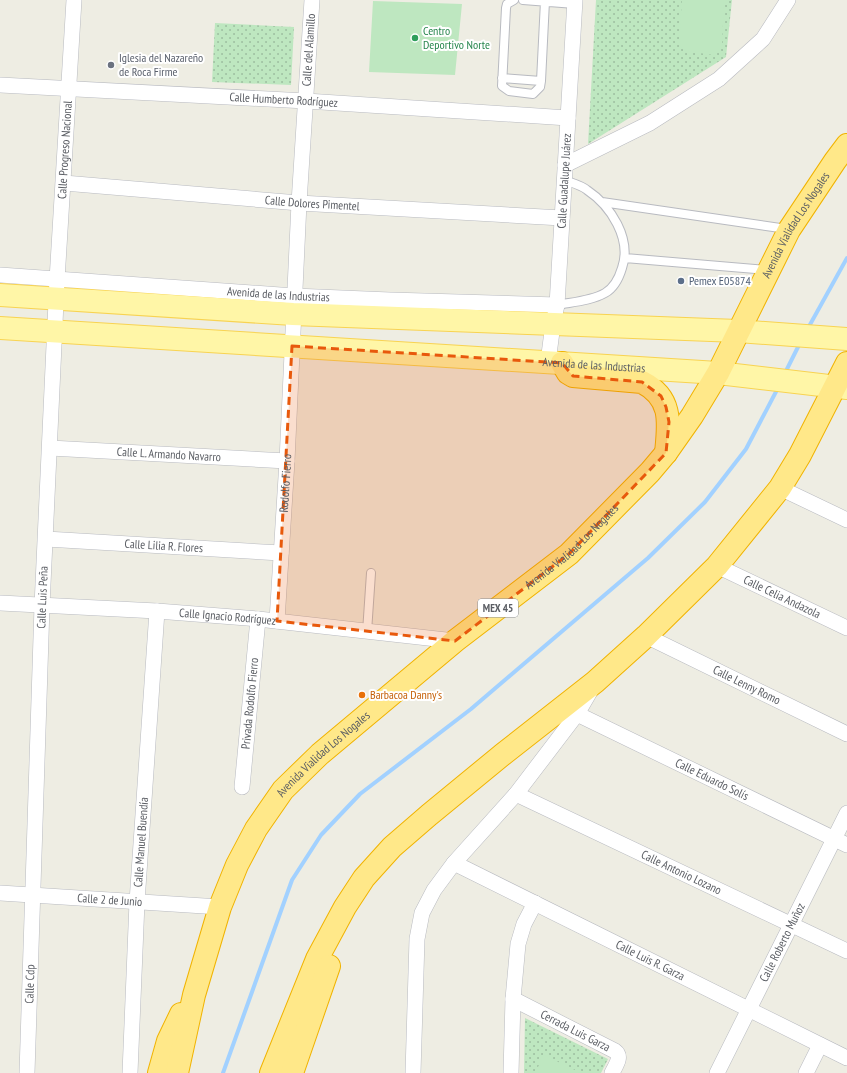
<svg xmlns="http://www.w3.org/2000/svg" width="847" height="1073" font-family="'PT Sans Narrow',sans-serif">
<style>
.park{fill:url(#park-dots)}
.pitch{fill:#bee7c0}
.lines{fill:none;stroke-linecap:round;stroke-linejoin:round}
.stream{stroke:#a2d1ff;stroke-width:4}
.lane-casing{stroke:#b8bac0;stroke-width:10}
.street-casing{stroke:#b8bac0;stroke-width:16}
.primary-casing{stroke:#f8d352;stroke-width:24}
.highway-casing{stroke:#f1b300;stroke-width:24}
.lane{stroke:#fff;stroke-width:8}
.street{stroke:#fff;stroke-width:15}
.primary{stroke:#fff6a7;stroke-width:22}
.highway{stroke:#ffe889;stroke-width:22}
.marked{fill:#e8590c;fill-opacity:0.2;stroke:#e8590c;stroke-width:3;stroke-dasharray:8 5;stroke-linejoin:round}
.leisure-dot{fill:#2e9e5b;stroke:#fff;stroke-width:1.5}
.worship-dot{fill:#6b7280;stroke:#fff;stroke-width:1.5}
.service-dot{fill:#5c6f8a;stroke:#fff;stroke-width:1.5}
.food-dot{fill:#e8710a;stroke:#fff;stroke-width:1.5}
.labels{text-anchor:middle;stroke-width:4;stroke-linejoin:round;paint-order:stroke}
.shield{fill:#fff;stroke:#8c8e92;stroke-width:1}
.shield-label{font-size:11px;font-weight:bold;fill:#5b5e64}
.leisure-label{font-size:12px;fill:#27864d;stroke:#fff;text-anchor:start}
.street-label{font-size:12px;fill:#5b5e64;stroke:#fff}
.worship-label{font-size:12px;fill:#5b616d;stroke:#fff;text-anchor:start}
.service-label{font-size:12px;fill:#4e5e75;stroke:#fff;text-anchor:start}
.food-label{font-size:12px;fill:#c56008;stroke:#fff;text-anchor:start}
</style>
<defs>
<pattern id="park-dots" width="8" height="8" patternUnits="userSpaceOnUse"><rect width="8" height="8" fill="#bee7c0"/><path d="M2 2h.1M6 6h.1" fill="none" stroke="#9dbea0" stroke-width="1.8" stroke-linecap="round"/></pattern>
</defs>
<rect width="100%" height="100%" fill="#eeede3"/>
<path class="park" d="M 596,0 L 732,0 L 726,57 L 588,144 Z
M 215,23 L 294,27 L 291,85 L 212,82 Z
M 525,1018 L 608,1059 L 601,1073 L 524,1073 Z"/>
<path class="pitch" d="M 682,0 L 724,0 L 722,47 L 714,55 L 685,51 L 679,45 Z
M 373,1 L 462,4 L 455,75 L 369,72 Z
M 544,1055 L 581,1073 L 535,1073 Z"/>
<g class="lines">
<path class="stream" d="M 807,330 L 847,258
M 784,375 L 800,343
M 223,1073 L 292,880 L 321,835 L 360,794 L 471,709 L 648,558 L 705,502 L 746,449 L 779,386"/>
<defs>
<path id="lane" d="M 514,0 L 507,4 L 506,8 L 502,86 L 509,91 L 533,94 L 540,87 L 541,81 L 545,1
M 523,0 L 575,4
M 502,78 L 541,81
M 602,202 L 787,229
M 625,258 L 768,270
M 557,305 C 572,302 591,301 605,293 C 614,288 619,278 622,268 C 632,239 611,206 587,190 C 581,185 572,183 564,180
M 367,632 L 371,573"/>
<g id="street">
<path id="s1" d="M 0,85 L 306,101 L 568,118"/>
<path d="M 565,165 L 650,123 L 719,79 L 763,39 L 788,0"/>
<path id="s2" d="M 64,183 L 299,203 L 562,218"/>
<path id="s3" d="M 0,275 L 294,296 L 390,300 L 557,305"/>
<path id="s4" d="M 548,362 L 553,324 L 557,305 L 575,0"/>
<path id="s5" d="M 50,448 L 287,461"/>
<path d="M 780,488 L 847,520"/>
<path id="s6" d="M 46,539 L 281,553"/>
<path id="s7" d="M 717,566 L 847,628"/>
<path id="s8" d="M 0,603 L 157,611 L 258,619 L 455,641"/>
<path id="s9" d="M 277,621 L 287,461 L 299,203 L 312,0"/>
<path id="s10" d="M 646,636 L 847,734"/>
<path id="s11" d="M 577,714 L 847,845"/>
<path id="s12" d="M 242,787 L 258,619"/>
<path id="s13" d="M 516,794 L 847,951"/>
<path id="s14" d="M 454,863 L 847,1058"/>
<path id="s15" d="M 0,893 L 220,907"/>
<path id="s16" d="M 513,999 L 615,1051 C 623,1057 615,1066 612,1073"/>
<path id="s17" d="M 27,1073 L 42,606 L 57,280 L 74,0"/>
<path id="s18" d="M 130,1073 L 137,902 L 157,611"/>
<path d="M 413,1073 L 417,939 L 422,913 L 434,890 L 454,863 L 516,794 L 577,714 L 591,690"/>
<path d="M 511,1073 L 513,999 L 518,944 L 524,924 L 535,903"/>
<path id="s19" d="M 717,1073 L 847,813"/>
<path d="M 806,1073 L 820,1045"/>
</g>
<g id="primary">
<path d="M 0,295 L 293,314 L 738,331 L 847,339"/>
<path id="s20" d="M 0,328 L 718,373 L 847,388"/>
</g>
<g id="highway">
<path d="M 562,363 L 568,373 L 573,376 L 642,382 C 673,398 669,423 666,453"/>
<path d="M 159,1073 L 168,1041 L 181,1014"/>
<path id="s21" d="M 177,1073 L 194,995 L 220,907 L 237,865 L 256,829 L 283,790 L 320,754 L 455,641 L 569,554 L 650,472 L 666,453 L 692,416 L 718,373 L 789,230 L 835,161 L 847,145"/>
<path d="M 271,1073 L 317,959 L 345,907 L 364,878 L 392,847 L 429,815 L 502,755 L 595,682 L 646,636 L 717,566 L 780,488 L 800,455 L 847,363"/>
<path d="M 292,1073 L 329,966"/>
</g>
</defs>
<use href="#lane" class="lane-casing"/>
<use href="#street" class="street-casing"/>
<use href="#primary" class="primary-casing"/>
<use href="#highway" class="highway-casing"/>
<use href="#lane" class="lane"/>
<use href="#street" class="street"/>
<use href="#primary" class="primary"/>
<use href="#highway" class="highway"/>
</g>
<path class="marked" d="M 292,346 L 562,363 L 573,376 L 642,382 L 661,396 L 666,407 L 669,422 L 666,453 L 569,554 L 455,641 L 277,621 Z"/>
<circle class="leisure-dot" cx="415" cy="38" r="4"/>
<circle class="worship-dot" cx="111" cy="65" r="4"/>
<circle class="service-dot" cx="681" cy="281" r="4"/>
<circle class="food-dot" cx="362" cy="695" r="4"/>
<g class="labels">
<rect class="shield" x="478" y="599" width="40" height="18" rx="3"/>
<g class="shield-label">
<text x="498" y="612">MEX 45</text>
</g>
<g class="leisure-label">
<text x="423" y="35">Centro<tspan x="423" dy="14">Deportivo Norte</tspan></text>
</g>
<g class="street-label">
<text dy="4" stroke="none"><textPath href="#s9" startOffset="572">Calle del Alamillo</textPath></text>
<text dy="4" stroke="none"><textPath href="#s1" startOffset="284">Calle Humberto Rodríguez</textPath></text>
<text dy="4" stroke="none"><textPath href="#s17" startOffset="924">Calle Progreso Nacional</textPath></text>
<text dy="4" stroke="none"><textPath href="#s4" startOffset="182">Calle Guadalupe Juárez</textPath></text>
<text dy="4" stroke="none"><textPath href="#s2" startOffset="249">Calle Dolores Pimentel</textPath></text>
<text dy="4" stroke="none"><textPath href="#s21" startOffset="1079">Avenida Vialidad Los Nogales</textPath></text>
<text dy="4" stroke="none"><textPath href="#s3" startOffset="279">Avenida de las Industrias</textPath></text>
<text dy="4" stroke="none"><textPath href="#s20" startOffset="595">Avenida de las Industrias</textPath></text>
<text dy="4" stroke="none"><textPath href="#s5" startOffset="119">Calle L. Armando Navarro</textPath></text>
<text dy="4" stroke="none"><textPath href="#s9" startOffset="138">Rodolfo Fierro</textPath></text>
<text dy="4" stroke="none"><textPath href="#s6" startOffset="118">Calle Lilia R. Flores</textPath></text>
<text dy="4" stroke="none"><textPath href="#s21" startOffset="683">Avenida Vialidad Los Nogales</textPath></text>
<text dy="4" stroke="none"><textPath href="#s17" startOffset="476">Calle Luis Peña</textPath></text>
<text dy="4" stroke="none"><textPath href="#s7" startOffset="72">Calle Celia Andazola</textPath></text>
<text dy="4" stroke="none"><textPath href="#s8" startOffset="228">Calle Ignacio Rodríguez</textPath></text>
<text dy="4" stroke="none"><textPath href="#s10" startOffset="112">Calle Lenny Romo</textPath></text>
<text dy="4" stroke="none"><textPath href="#s12" startOffset="84">Privada Rodolfo Fierro</textPath></text>
<text dy="4" stroke="none"><textPath href="#s21" startOffset="359">Avenida Vialidad Los Nogales</textPath></text>
<text dy="4" stroke="none"><textPath href="#s11" startOffset="150">Calle Eduardo Solís</textPath></text>
<text dy="4" stroke="none"><textPath href="#s18" startOffset="231">Calle Manuel Buendía</textPath></text>
<text dy="4" stroke="none"><textPath href="#s13" startOffset="183">Calle Antonio Lozano</textPath></text>
<text dy="4" stroke="none"><textPath href="#s15" startOffset="110">Calle 2 de Junio</textPath></text>
<text dy="4" stroke="none"><textPath href="#s19" startOffset="146">Calle Roberto Muñoz</textPath></text>
<text dy="4" stroke="none"><textPath href="#s14" startOffset="219">Calle Luis R. Garza</textPath></text>
<text dy="4" stroke="none"><textPath href="#s17" startOffset="89">Calle Cdp</textPath></text>
<text dy="4" stroke="none"><textPath href="#s16" startOffset="70">Cerrada Luis Garza</textPath></text>
</g>
<g class="worship-label">
<text x="119" y="62">Iglesia del Nazareño<tspan x="119" dy="14">de Roca Firme</tspan></text>
</g>
<g class="service-label">
<text x="689" y="285">Pemex E05874</text>
</g>
<g class="food-label">
<text x="370" y="699">Barbacoa Danny's</text>
</g>
</g>
</svg>
